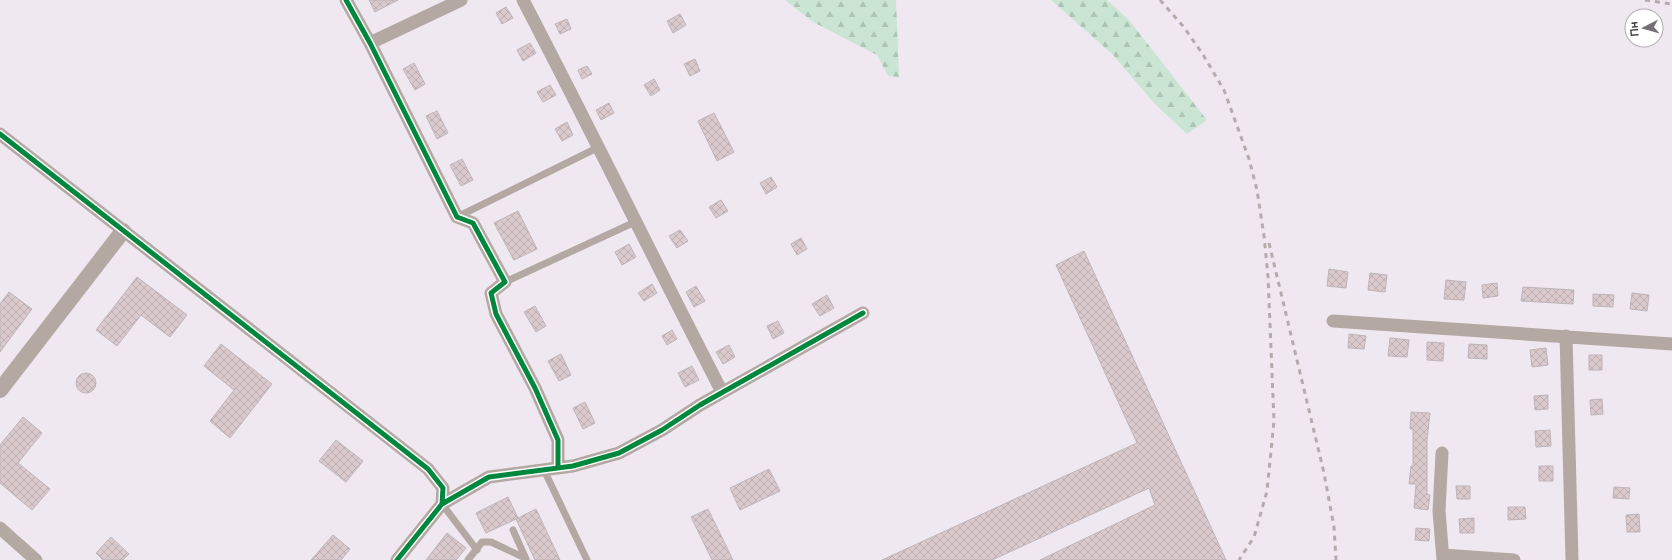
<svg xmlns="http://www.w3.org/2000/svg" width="1672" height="560" font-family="Manrope,sans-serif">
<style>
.forest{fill:url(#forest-firs)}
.building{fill:url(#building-cross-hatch);stroke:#bdb5b9}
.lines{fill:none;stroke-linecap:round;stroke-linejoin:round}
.service{stroke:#b4a9a2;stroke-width:7}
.minor{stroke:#b4a9a2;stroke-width:13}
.tertiary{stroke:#b4a9a2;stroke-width:16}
.rail{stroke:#b4acac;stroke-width:3;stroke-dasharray:5 5;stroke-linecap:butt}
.cycleway-casing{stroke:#fff;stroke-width:8}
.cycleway{stroke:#00873e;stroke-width:5}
</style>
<defs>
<pattern id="forest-firs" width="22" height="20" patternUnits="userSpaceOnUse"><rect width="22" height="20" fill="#cae5d3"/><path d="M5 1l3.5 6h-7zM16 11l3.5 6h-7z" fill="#aec5b6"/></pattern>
<pattern id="building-cross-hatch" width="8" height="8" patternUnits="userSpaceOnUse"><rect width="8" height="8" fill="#dacacd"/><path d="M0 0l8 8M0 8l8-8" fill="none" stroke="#bcaeb1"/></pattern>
</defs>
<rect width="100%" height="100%" fill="#f0e8f0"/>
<path class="forest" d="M 785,0 L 896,0 L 899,77 L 888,76 L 877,55 L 813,22 Z
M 1051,0 L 1107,0 L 1129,20 L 1207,120 L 1187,134 L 1155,104 L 1112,54 Z"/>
<path class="building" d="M 369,0 L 398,0 L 375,12 Z
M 506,7 L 513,18 L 502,24 L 496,13 Z
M 680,14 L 686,25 L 673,33 L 667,21 Z
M 567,19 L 571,29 L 560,34 L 555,24 Z
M 530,43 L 536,53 L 523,61 L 517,50 Z
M 695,59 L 700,71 L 690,76 L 684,64 Z
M 414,63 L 425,84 L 415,90 L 403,69 Z
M 587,66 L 592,74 L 582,79 L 578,70 Z
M 654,79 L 660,90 L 651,96 L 644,85 Z
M 550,85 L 556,95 L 543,102 L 537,92 Z
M 609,103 L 614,113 L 601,120 L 596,110 Z
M 437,111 L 448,133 L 437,139 L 426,116 Z
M 714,113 L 734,152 L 717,161 L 698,121 Z
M 567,122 L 573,135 L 562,141 L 555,129 Z
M 462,159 L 473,180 L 461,186 L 450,165 Z
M 771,177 L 777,187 L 766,194 L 760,183 Z
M 721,200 L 728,211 L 716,218 L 709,207 Z
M 518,211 L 537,249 L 514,260 L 494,223 Z
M 680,230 L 688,241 L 677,248 L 669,236 Z
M 801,238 L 807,249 L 797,255 L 791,244 Z
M 629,244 L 636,257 L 622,265 L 615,252 Z
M 1084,251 L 1226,560 L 1040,560 L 1155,505 L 1149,488 L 992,560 L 882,560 L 1137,443 L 1056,265 Z
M 1329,269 L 1348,272 L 1346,288 L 1327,286 Z
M 1370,273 L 1387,275 L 1385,292 L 1368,290 Z
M 137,277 L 187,315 L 170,337 L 141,315 L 117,346 L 96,330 Z
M 1446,280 L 1466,282 L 1464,300 L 1444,299 Z
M 1497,283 L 1498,296 L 1483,298 L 1482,285 Z
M 652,284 L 657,293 L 644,301 L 638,293 Z
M 696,286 L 705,301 L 694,307 L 686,292 Z
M 1523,287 L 1574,290 L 1573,304 L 1521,301 Z
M 9,292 L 32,309 L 0,352 L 0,304 Z
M 1632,293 L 1649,295 L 1647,311 L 1630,309 Z
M 1593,294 L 1614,295 L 1613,307 L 1593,306 Z
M 827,295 L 834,308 L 820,316 L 812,304 Z
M 535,306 L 546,326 L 536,332 L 524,312 Z
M 778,321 L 784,333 L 773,339 L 767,326 Z
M 672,330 L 677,339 L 667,345 L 662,336 Z
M 1349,334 L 1366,336 L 1364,349 L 1348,348 Z
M 1390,338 L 1409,340 L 1407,357 L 1388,356 Z
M 1427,342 L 1444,343 L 1443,361 L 1427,360 Z
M 221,344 L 272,384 L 230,438 L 210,421 L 234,390 L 204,366 Z
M 1469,344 L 1487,345 L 1487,359 L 1468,358 Z
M 729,345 L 735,357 L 723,364 L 716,352 Z
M 1546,348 L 1548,365 L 1532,367 L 1530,350 Z
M 561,354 L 571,375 L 559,381 L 548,361 Z
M 1589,355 L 1602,355 L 1602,370 L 1589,370 Z
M 692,366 L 699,380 L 685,387 L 678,373 Z
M76 383a10 10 0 1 1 20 0a10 10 0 1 1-20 0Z
M 1548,395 L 1548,409 L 1535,410 L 1534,396 Z
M 1602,399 L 1603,414 L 1591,415 L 1590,400 Z
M 585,402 L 595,423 L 583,429 L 573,408 Z
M 1411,412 L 1430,413 L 1427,440 L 1427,494 L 1430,495 L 1428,510 L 1414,508 L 1416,484 L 1409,484 L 1411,466 L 1413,466 L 1413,429 L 1410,429 Z
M 23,417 L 42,433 L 18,463 L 50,489 L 32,510 L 0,483 L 0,445 Z
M 1550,430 L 1551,446 L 1536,447 L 1535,431 Z
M 336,440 L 363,461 L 346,482 L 319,461 Z
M 1539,466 L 1553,466 L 1553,481 L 1539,481 Z
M 769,469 L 780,491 L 740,510 L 730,488 Z
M 1456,486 L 1470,486 L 1470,499 L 1457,499 Z
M 1614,487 L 1630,488 L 1629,499 L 1613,498 Z
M 508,497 L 518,518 L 486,533 L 476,513 Z
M 1508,507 L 1525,507 L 1526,519 L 1508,520 Z
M 536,509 L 560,560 L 535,560 L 516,519 Z
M 708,509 L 733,560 L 712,560 L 691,517 Z
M 1639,514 L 1640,532 L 1627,532 L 1626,515 Z
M 1474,518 L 1474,533 L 1460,533 L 1459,519 Z
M 1416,528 L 1430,529 L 1429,541 L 1415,540 Z
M 447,533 L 466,548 L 456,560 L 426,560 Z
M 333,535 L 350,549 L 341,560 L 311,560 Z
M 111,537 L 129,554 L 123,560 L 103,560 L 96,553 Z"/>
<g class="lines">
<path class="service" d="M 457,217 L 599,147
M 505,282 L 635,222
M 544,470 L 587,560
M 442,504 L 477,550
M 513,530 L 526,559
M 468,560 L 482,542 L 491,542 L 525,558"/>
<path class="minor" d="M 346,0 L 370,43 L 457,217 L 473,223 L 505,282 L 491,293 L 496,314 L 535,388 L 558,440 L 558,468
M 523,0 C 591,130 655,262 722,392
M 370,43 L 461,0
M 0,134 L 428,469 L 443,488 L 442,504
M 1333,321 L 1672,344
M 1566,336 L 1572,560
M 1442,453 L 1439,511 L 1443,560
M 0,528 L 36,560
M 1443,555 L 1514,560
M 397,560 L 442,504 L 489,477 L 573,466 L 619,453 L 662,430 L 700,405 L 863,313"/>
<path class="tertiary" d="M 0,390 L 123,231"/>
<path class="rail" d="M 1160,0 L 1183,26 L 1202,53 L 1224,90 L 1249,159 L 1257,190 L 1264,236 L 1268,276 L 1274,421 L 1267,491 L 1254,537 L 1239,560
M 1645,0 L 1672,4
M 1269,243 L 1324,473 L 1334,527 L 1336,560"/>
<defs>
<path id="cycleway" d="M 346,0 L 370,43 L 457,217 L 473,223 L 505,282 L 491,293 L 496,314 L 535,388 L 558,440 L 558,468
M 0,134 L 428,469 L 443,488 L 442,504
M 397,560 L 442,504 L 489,477 L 573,466 L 619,453 L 662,430 L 700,405 L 863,313"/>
</defs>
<use href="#cycleway" class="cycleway-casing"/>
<use href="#cycleway" class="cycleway"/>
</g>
<g transform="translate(1644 28) rotate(264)"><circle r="19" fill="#ffffff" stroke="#aeacae"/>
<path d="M0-3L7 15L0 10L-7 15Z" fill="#767076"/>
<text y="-6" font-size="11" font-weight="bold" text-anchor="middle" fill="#342f35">Пн</text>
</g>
</svg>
